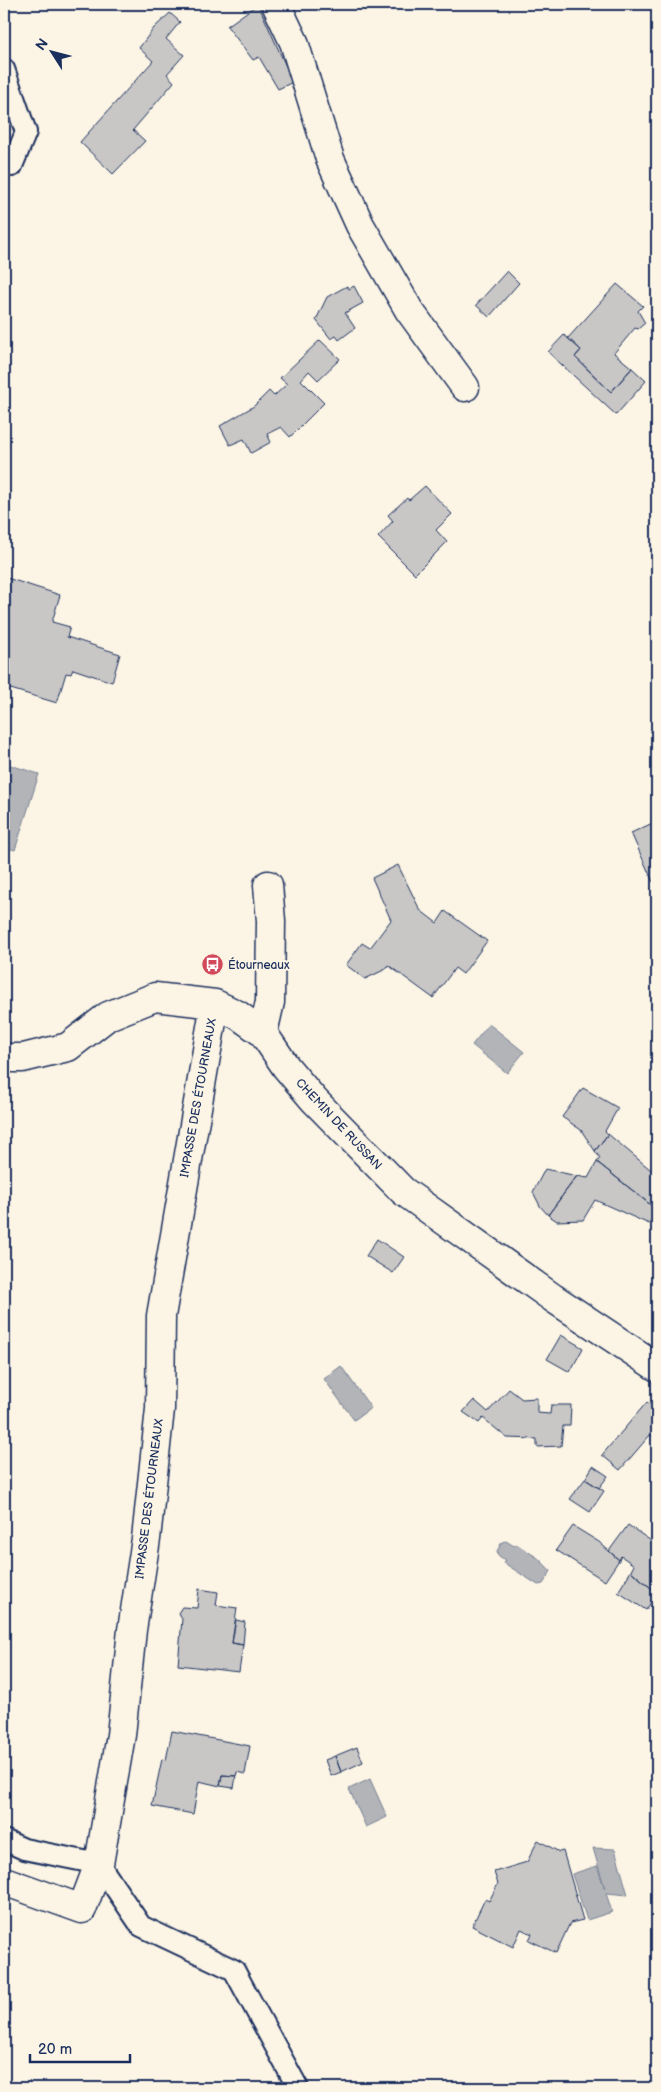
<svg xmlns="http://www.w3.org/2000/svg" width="661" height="2092" font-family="'Balsamiq Sans',sans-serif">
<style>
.water{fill:#b2b4b8;stroke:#767f94}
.building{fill:#c8c7c6;stroke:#1b2f5e}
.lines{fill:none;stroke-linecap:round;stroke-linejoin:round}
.service-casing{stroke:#1b2f5e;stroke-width:24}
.minor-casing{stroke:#1b2f5e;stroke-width:31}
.service{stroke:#fcf5e5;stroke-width:20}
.minor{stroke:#fcf5e5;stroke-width:28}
.labels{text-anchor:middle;stroke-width:4;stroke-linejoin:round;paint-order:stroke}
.poi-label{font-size:12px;fill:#1b2f5e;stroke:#fcf5e5;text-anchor:start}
.street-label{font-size:12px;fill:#1b2f5e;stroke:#fcf5e5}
</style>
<rect width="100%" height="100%" fill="#fcf5e5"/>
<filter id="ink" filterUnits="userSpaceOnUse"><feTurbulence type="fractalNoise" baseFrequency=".02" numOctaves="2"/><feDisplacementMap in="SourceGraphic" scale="10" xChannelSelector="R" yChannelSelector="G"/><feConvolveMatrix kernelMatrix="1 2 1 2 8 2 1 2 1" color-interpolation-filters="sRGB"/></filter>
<g filter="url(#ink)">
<path class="water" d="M 10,765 L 39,774 L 15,850 L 4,847 L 4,785 Z
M 489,1024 L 524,1052 L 507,1073 L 472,1045 Z
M 341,1366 L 371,1408 L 354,1420 L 324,1379 Z
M 506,1541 L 514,1546 L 516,1544 L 538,1558 L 551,1571 L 543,1584 L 538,1585 L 504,1563 L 506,1560 L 498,1556 L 497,1551 L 502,1542 Z
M 370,1779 L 387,1817 L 366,1827 L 349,1789 Z
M 593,1848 L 615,1849 L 628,1895 L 606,1893 L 612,1912 L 587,1920 L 572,1874 L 597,1866 L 605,1889 Z"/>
<path class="building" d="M 258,4 L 293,82 L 278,89 L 259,57 L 253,60 L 227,26 Z
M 170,13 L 180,22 L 166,39 L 184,55 L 167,74 L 174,82 L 133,130 L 145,141 L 113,174 L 80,142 L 153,61 L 139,48 L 154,28 Z
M 507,271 L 519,283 L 489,317 L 476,305 Z
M 617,284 L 643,306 L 638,311 L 645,323 L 638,329 L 635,328 L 614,353 L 632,368 L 611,392 L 575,357 L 581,350 L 568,338 Z
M 347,286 L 349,289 L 354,286 L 363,303 L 345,313 L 355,328 L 339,340 L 336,336 L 331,339 L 316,320 L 327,297 Z
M 564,335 L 581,350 L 575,357 L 611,392 L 632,368 L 646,381 L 616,415 L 548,352 Z
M 320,340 L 340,359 L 318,380 L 309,371 L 301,380 L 324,403 L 290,437 L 281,427 L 267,434 L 271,442 L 251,453 L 244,439 L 230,445 L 220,426 L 254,406 L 269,391 L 274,396 L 287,384 L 280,378 Z
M 425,486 L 452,514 L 436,530 L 447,542 L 415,574 L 378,537 L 393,521 L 388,515 L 407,498 L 409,500 Z
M 4,577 L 60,595 L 52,622 L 70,627 L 67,637 L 120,654 L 112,682 L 73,669 L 71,674 L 66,673 L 57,703 L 4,687 Z
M 657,821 L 657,880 L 653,882 L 631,833 Z
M 398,865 L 420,910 L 437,923 L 445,911 L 487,941 L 463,974 L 455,968 L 433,998 L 388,965 L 386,969 L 365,979 L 346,965 L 362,943 L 370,948 L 391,920 L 372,878 Z
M 583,1088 L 618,1108 L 605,1131 L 608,1134 L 595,1151 L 581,1130 L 562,1117 Z
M 608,1134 L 657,1175 L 657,1210 L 597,1162 L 600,1158 L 595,1151 Z
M 597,1162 L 657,1210 L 649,1224 L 595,1200 L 583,1220 L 557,1221 L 548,1215 L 577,1176 L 588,1178 Z
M 545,1169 L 577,1176 L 548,1215 L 540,1206 L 533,1192 Z
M 377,1239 L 404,1257 L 393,1273 L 366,1256 Z
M 561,1335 L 583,1348 L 570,1372 L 547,1359 Z
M 509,1389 L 522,1399 L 537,1398 L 537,1413 L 550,1414 L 551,1405 L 571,1405 L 570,1426 L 563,1426 L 561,1446 L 537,1447 L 537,1439 L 507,1438 L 483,1418 L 479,1423 L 463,1412 L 474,1400 L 488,1412 Z
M 647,1402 L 657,1410 L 657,1440 L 650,1435 L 620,1470 L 602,1455 Z
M 593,1466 L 608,1476 L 599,1488 L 585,1479 Z
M 585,1479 L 604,1491 L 590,1512 L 570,1499 Z
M 628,1525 L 657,1545 L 657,1569 L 653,1576 L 657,1580 L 657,1593 L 631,1571 L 634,1565 L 621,1556 L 619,1560 L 609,1551 Z
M 573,1526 L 599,1542 L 619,1560 L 605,1581 L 556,1550 Z
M 631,1571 L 657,1593 L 646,1610 L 618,1592 Z
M 199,1589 L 218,1592 L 216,1605 L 237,1608 L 232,1643 L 243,1645 L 239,1672 L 178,1665 L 182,1619 L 178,1613 L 182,1607 L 197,1608 Z
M 236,1620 L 245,1622 L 243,1645 L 232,1643 Z
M 172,1731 L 250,1746 L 245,1774 L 237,1772 L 236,1776 L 222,1775 L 220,1786 L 199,1781 L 193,1814 L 152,1806 L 162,1759 L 166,1760 Z
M 357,1747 L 363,1762 L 341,1772 L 335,1756 Z
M 335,1756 L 341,1772 L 331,1776 L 325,1760 Z
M 222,1775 L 236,1776 L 234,1788 L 220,1786 Z
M 538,1840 L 559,1852 L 563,1851 L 583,1920 L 570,1923 L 556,1953 L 529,1940 L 532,1934 L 521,1929 L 513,1947 L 472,1926 L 485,1899 L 489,1901 L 498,1884 L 494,1872 L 527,1862 Z"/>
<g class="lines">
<defs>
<path id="service" d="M 4,69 L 26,132 L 12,166 L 4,160
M 4,1840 L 24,1849 L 99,1864 L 141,1926 L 234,1970 L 298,2088"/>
<path id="minor" d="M 276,4 L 294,42 L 330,159 L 360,225 L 409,310 L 465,387
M 263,1033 L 270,1002 L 271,921 L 268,885
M 4,1058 L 23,1058 L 68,1047 L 108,1016 L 155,997 L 215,1004 L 238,1015 L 263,1033 L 286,1067 L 314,1100 L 403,1191 L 553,1298 L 657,1367
M 4,1881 L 82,1909 L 99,1864 L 121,1735 L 132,1630 L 146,1539 L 160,1409 L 161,1316 L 215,1004"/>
</defs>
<use href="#service" class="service-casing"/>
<use href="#minor" class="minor-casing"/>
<use href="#service" class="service"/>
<use href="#minor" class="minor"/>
</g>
</g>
<defs>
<symbol id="bus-disc" viewBox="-11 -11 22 22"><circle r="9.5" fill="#d1495b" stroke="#fcf5e5"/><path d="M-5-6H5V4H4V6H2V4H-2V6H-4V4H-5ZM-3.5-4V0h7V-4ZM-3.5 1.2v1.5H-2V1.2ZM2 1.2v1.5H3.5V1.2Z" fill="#fff"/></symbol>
</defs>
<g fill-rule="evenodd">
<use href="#bus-disc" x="200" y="952" width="25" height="25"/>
</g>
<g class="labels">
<g class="poi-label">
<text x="228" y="969">Étourneaux</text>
</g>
<g class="street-label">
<text transform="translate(198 1098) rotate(-80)" y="4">IMPASSE DES ÉTOURNEAUX</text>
<text transform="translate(339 1124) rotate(47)" y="4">CHEMIN DE RUSSAN</text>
<text transform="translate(149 1499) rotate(-83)" y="4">IMPASSE DES ÉTOURNEAUX</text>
</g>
</g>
<rect width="661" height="2092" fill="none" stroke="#fcf5e5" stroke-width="20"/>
<rect x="10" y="10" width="641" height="2072" fill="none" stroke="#1b2f5e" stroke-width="2" filter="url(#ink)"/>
<g transform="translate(52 52) rotate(306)" stroke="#fcf5e5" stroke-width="4" paint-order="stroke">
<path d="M0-4L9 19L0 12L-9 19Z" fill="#1b2f5e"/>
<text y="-8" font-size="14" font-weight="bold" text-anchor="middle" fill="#1b2f5e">N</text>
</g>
<path d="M30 2054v8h100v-8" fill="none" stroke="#1b2f5e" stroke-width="2.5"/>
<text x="38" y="2054" font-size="15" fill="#1b2f5e" stroke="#fcf5e5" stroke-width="4" paint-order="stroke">20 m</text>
</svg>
